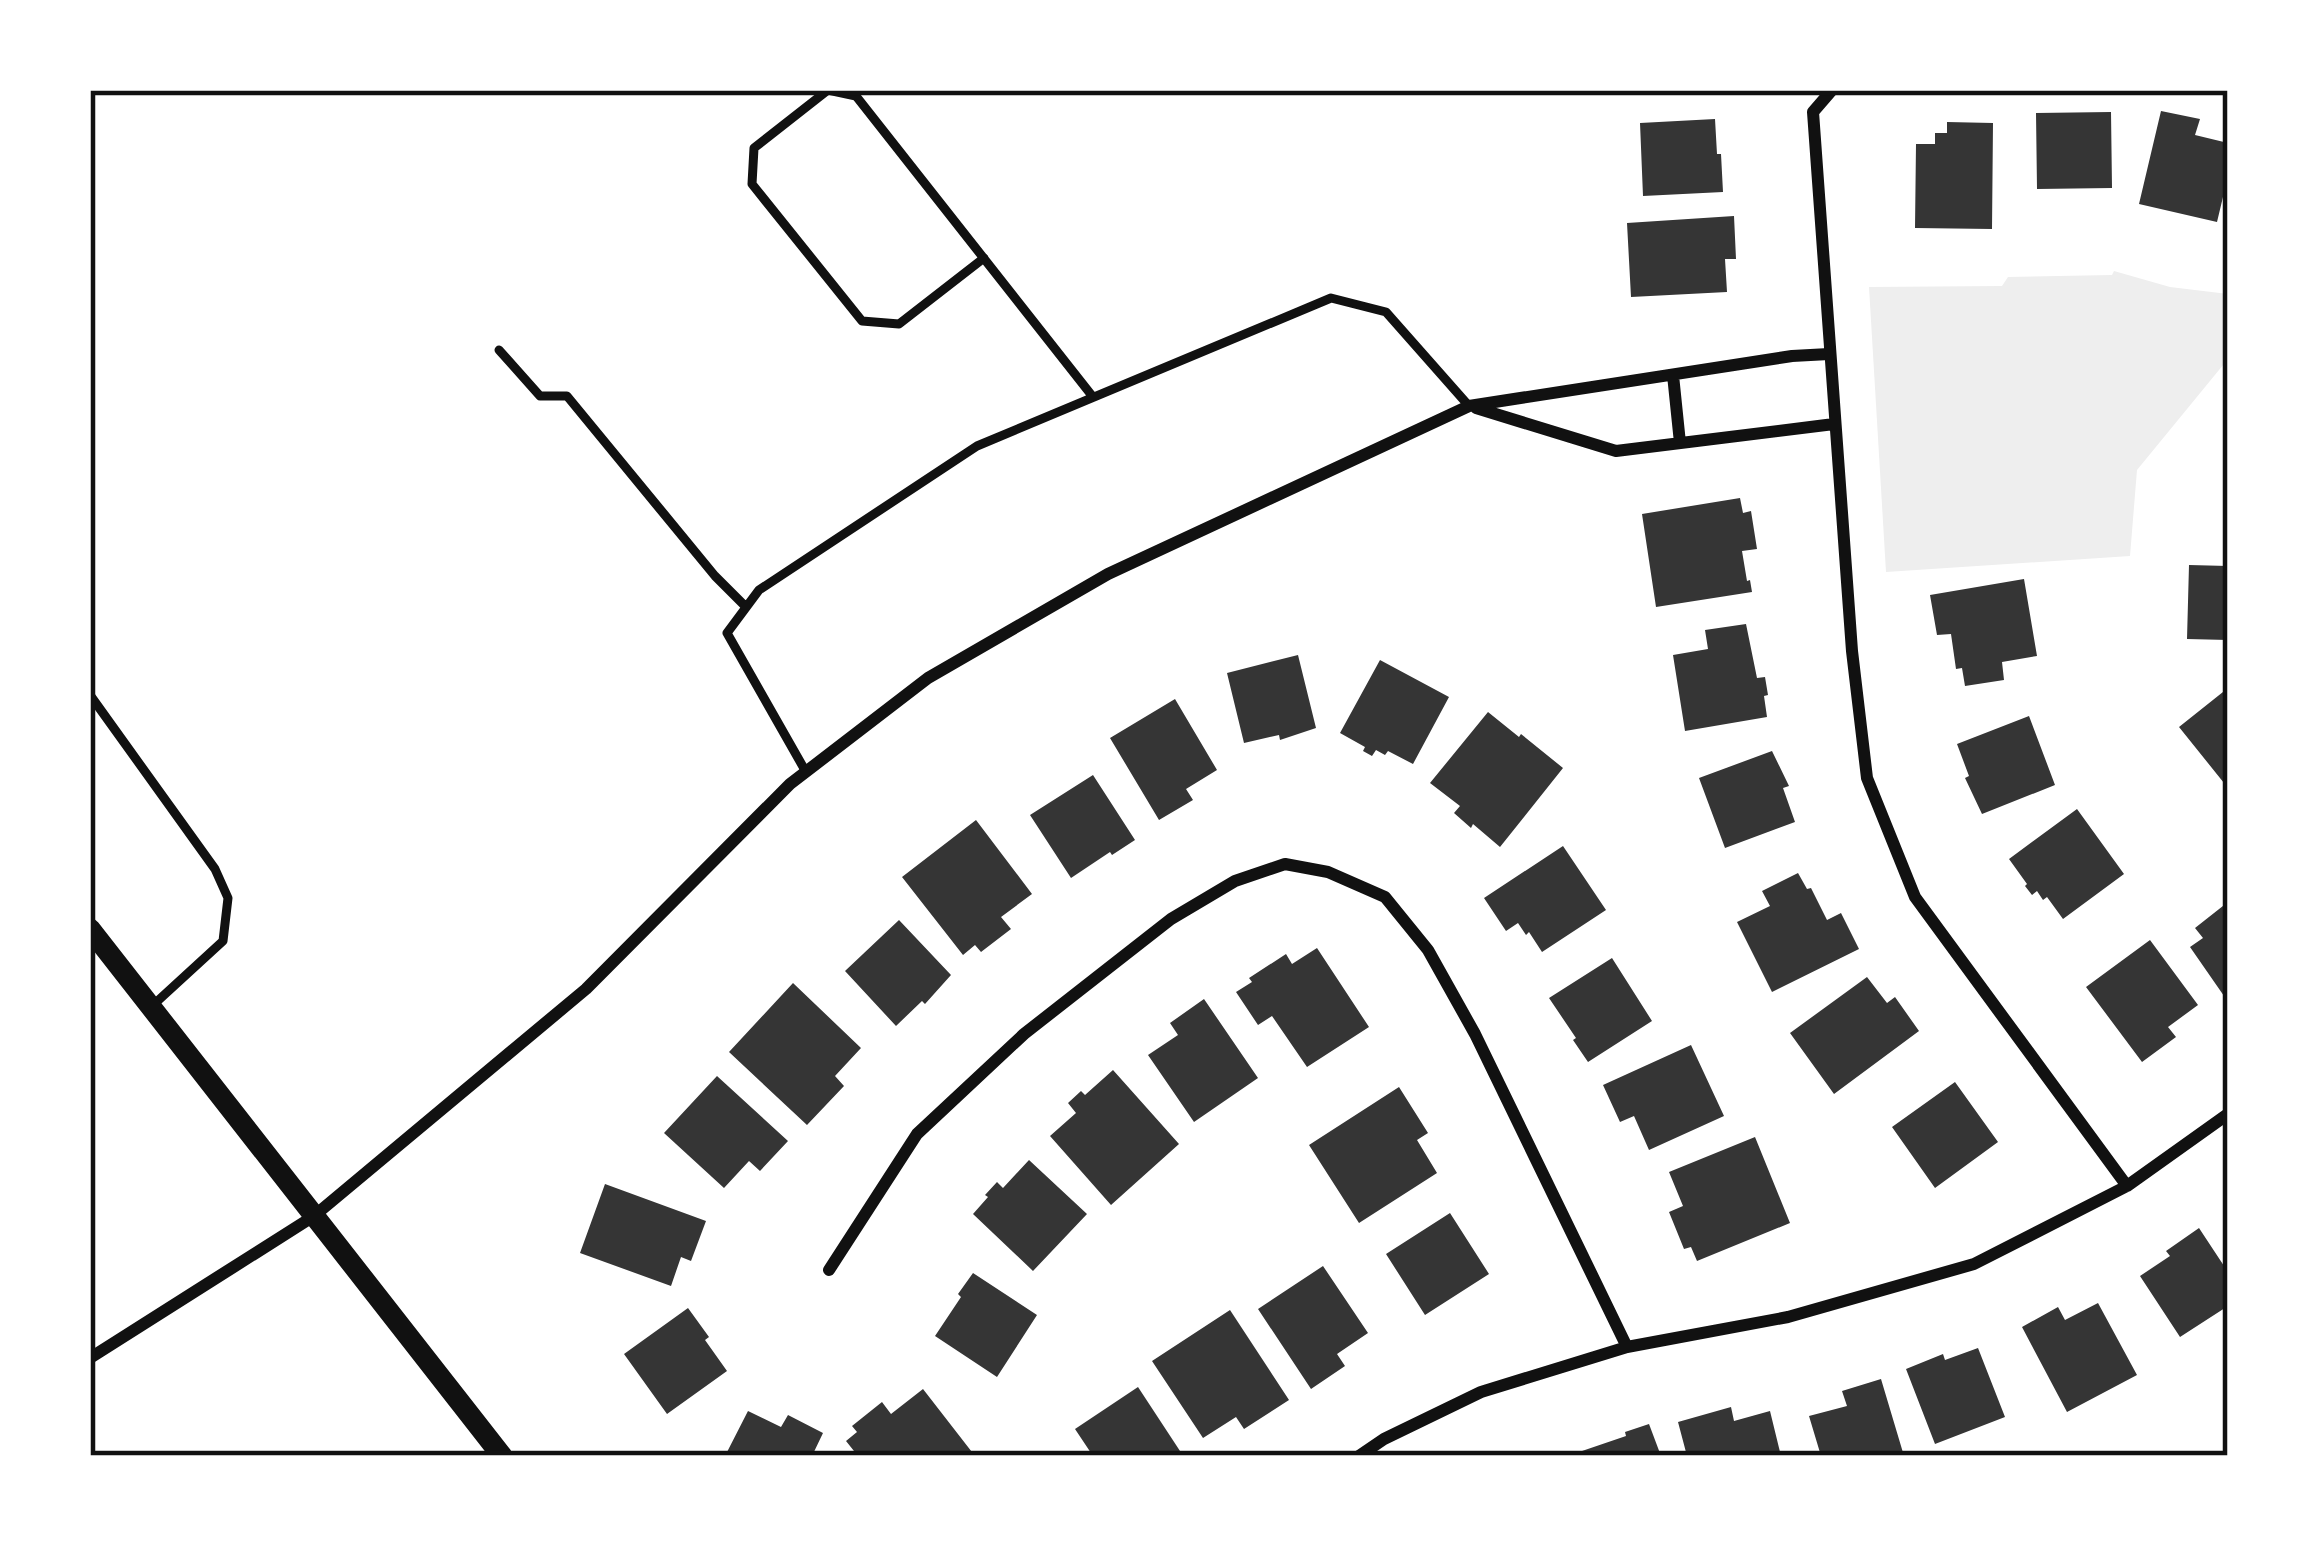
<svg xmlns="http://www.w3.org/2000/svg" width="2318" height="1546" font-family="'Public Sans',sans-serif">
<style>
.green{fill:#eee}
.building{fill:#353535}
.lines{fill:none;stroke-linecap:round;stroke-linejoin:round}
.service{stroke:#111;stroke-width:9}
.minor{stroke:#111;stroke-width:12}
.tertiary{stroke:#111;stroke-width:21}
.neatline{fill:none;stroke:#111;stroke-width:4.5}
</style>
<rect width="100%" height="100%" fill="#fff"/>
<path class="green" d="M 2114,271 L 2170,287 L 2228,294 L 2228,359 L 2137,470 L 2130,556 L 1886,572 L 1869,287 L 2002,286 L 2008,277 L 2112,275 Z"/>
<path class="building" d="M 2161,111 L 2200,119 L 2195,135 L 2228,143 L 2228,176 L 2217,222 L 2139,204 Z
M 2111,112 L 2112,188 L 2037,189 L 2036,113 Z
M 1715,119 L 1717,154 L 1721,154 L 1723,192 L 1643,196 L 1640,123 Z
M 1947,122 L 1993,123 L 1992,229 L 1915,228 L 1916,144 L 1935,144 L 1935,133 L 1947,133 Z
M 1734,216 L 1736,259 L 1725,259 L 1727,292 L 1631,297 L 1627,223 Z
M 1740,498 L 1743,513 L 1751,511 L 1757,549 L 1742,551 L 1747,581 L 1750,580 L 1752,592 L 1656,607 L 1642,514 Z
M 2189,565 L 2228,566 L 2228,640 L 2187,639 Z
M 2024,579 L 2037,656 L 2002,662 L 2004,680 L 1965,686 L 1962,668 L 1956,669 L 1951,634 L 1937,635 L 1930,595 Z
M 1746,624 L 1757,678 L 1765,677 L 1768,695 L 1764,696 L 1767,717 L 1685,731 L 1673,655 L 1708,649 L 1705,630 Z
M 1298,655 L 1316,728 L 1280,740 L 1279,735 L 1244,743 L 1227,673 Z
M 1380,660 L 1449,697 L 1413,764 L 1388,751 L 1385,755 L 1376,750 L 1372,756 L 1363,751 L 1365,747 L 1340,733 Z
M 2228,688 L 2228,788 L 2179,727 Z
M 1175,699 L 1217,770 L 1186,789 L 1193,800 L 1159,820 L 1110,738 Z
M 1488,712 L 1519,737 L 1521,734 L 1563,768 L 1500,847 L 1473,824 L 1471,828 L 1454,813 L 1460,806 L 1430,783 Z
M 2029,716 L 2055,785 L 1982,814 L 1965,778 L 1969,776 L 1957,744 Z
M 1772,751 L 1789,786 L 1783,788 L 1795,822 L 1725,848 L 1699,778 Z
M 1093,775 L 1135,840 L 1112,855 L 1110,852 L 1071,878 L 1030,815 Z
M 2077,809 L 2124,874 L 2063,919 L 2047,897 L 2043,900 L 2037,891 L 2032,895 L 2025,886 L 2027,884 L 2009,859 Z
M 976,820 L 1032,894 L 1001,917 L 1011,929 L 981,952 L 975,945 L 963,955 L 902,877 Z
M 1563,846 L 1606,910 L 1542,952 L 1529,932 L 1526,935 L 1518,923 L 1506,931 L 1484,898 Z
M 1798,873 L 1807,889 L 1811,888 L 1827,920 L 1841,913 L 1859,949 L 1772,992 L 1737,922 L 1770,906 L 1762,891 Z
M 2228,902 L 2228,993 L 2224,996 L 2190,947 L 2203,938 L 2195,928 Z
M 899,920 L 951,975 L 925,1004 L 922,1001 L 896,1026 L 845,971 Z
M 2150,940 L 2198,1005 L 2168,1027 L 2176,1037 L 2142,1062 L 2086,987 Z
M 1317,948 L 1369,1027 L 1307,1067 L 1272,1016 L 1258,1025 L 1236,992 L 1252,982 L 1249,978 L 1286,954 L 1292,964 Z
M 1612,958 L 1652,1021 L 1588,1062 L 1573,1040 L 1576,1038 L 1549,998 Z
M 1867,977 L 1887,1003 L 1895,997 L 1919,1031 L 1834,1094 L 1790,1033 Z
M 793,983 L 861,1048 L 835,1076 L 844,1086 L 807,1125 L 729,1052 Z
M 1204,999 L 1258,1078 L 1194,1122 L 1148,1055 L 1178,1035 L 1170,1023 Z
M 1691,1045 L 1724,1116 L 1649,1150 L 1634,1116 L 1620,1122 L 1603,1085 Z
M 1113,1070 L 1179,1144 L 1111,1205 L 1050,1136 L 1076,1113 L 1068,1103 L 1081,1091 L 1085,1095 Z
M 717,1076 L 788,1141 L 760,1171 L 749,1161 L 724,1188 L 664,1133 Z
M 1955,1082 L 1998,1142 L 1935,1188 L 1892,1127 Z
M 1399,1087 L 1428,1133 L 1417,1140 L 1437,1173 L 1359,1223 L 1309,1145 Z
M 1755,1137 L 1790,1223 L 1697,1261 L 1691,1247 L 1684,1249 L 1669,1212 L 1683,1206 L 1669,1172 Z
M 1029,1160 L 1087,1214 L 1033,1271 L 973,1214 L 988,1197 L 985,1195 L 997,1182 L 1003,1188 Z
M 605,1184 L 706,1221 L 691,1261 L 681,1257 L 671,1286 L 580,1253 Z
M 1450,1213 L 1489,1274 L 1425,1315 L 1386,1254 Z
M 2199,1228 L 2228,1272 L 2228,1306 L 2180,1337 L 2140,1276 L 2170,1256 L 2166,1251 Z
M 1323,1266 L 1368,1333 L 1337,1354 L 1345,1366 L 1311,1389 L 1258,1309 Z
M 973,1273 L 1037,1315 L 997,1377 L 935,1336 L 961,1297 L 958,1294 Z
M 2098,1303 L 2137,1375 L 2067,1412 L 2022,1327 L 2058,1307 L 2065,1320 Z
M 688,1308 L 709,1337 L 705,1340 L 727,1371 L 667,1414 L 624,1354 Z
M 1230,1310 L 1289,1400 L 1244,1429 L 1236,1417 L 1203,1438 L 1152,1361 Z
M 1978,1348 L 2005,1417 L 1935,1444 L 1906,1369 L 1943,1354 L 1945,1360 Z
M 1881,1379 L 1904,1456 L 1821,1456 L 1809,1416 L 1847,1406 L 1842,1391 Z
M 1138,1387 L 1180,1451 L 1173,1456 L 1093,1456 L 1075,1429 Z
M 923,1389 L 975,1456 L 858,1456 L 846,1441 L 857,1432 L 852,1426 L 882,1402 L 891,1414 Z
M 1731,1407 L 1734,1421 L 1770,1411 L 1781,1456 L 1687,1456 L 1678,1422 Z
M 748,1411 L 781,1427 L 788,1415 L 823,1433 L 812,1456 L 725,1456 Z
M 1649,1424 L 1661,1456 L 1584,1456 L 1582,1451 L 1626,1436 L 1625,1432 Z"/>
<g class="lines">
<path class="service" d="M 984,258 L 899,324 L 862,321 L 752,184 L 754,148 L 828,90 L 856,96 L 1093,397
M 499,350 L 540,396 L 567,396 L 715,576 L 746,607
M 90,695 L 215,869 L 228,898 L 223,941 L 151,1007
M 806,772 L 727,633 L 759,590 L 977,446 L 1331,298 L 1386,312 L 1469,406"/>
<path class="minor" d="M 1832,90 L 1813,112 L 1852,651 L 1867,778 L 1915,897 L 2127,1186
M 1673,375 L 1680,443
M 1476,408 L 1616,451 L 1834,424
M 829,1270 L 917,1134 L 1024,1034 L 1171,919 L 1235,881 L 1285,864 L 1328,872 L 1385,897 L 1428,950 L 1475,1034 L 1627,1347
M 90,1358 L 314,1216 L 586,989 L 790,784 L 928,678 L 1108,574 L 1469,406 L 1792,356 L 1829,354
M 1359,1456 L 1384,1439 L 1481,1392 L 1627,1347 L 1788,1317 L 1974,1264 L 2127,1186 L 2228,1114"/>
<path class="tertiary" d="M 90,929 L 502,1456"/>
</g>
<rect width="2318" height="1546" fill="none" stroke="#ffffff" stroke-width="186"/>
<rect x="93" y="93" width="2132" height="1360" class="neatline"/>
</svg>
